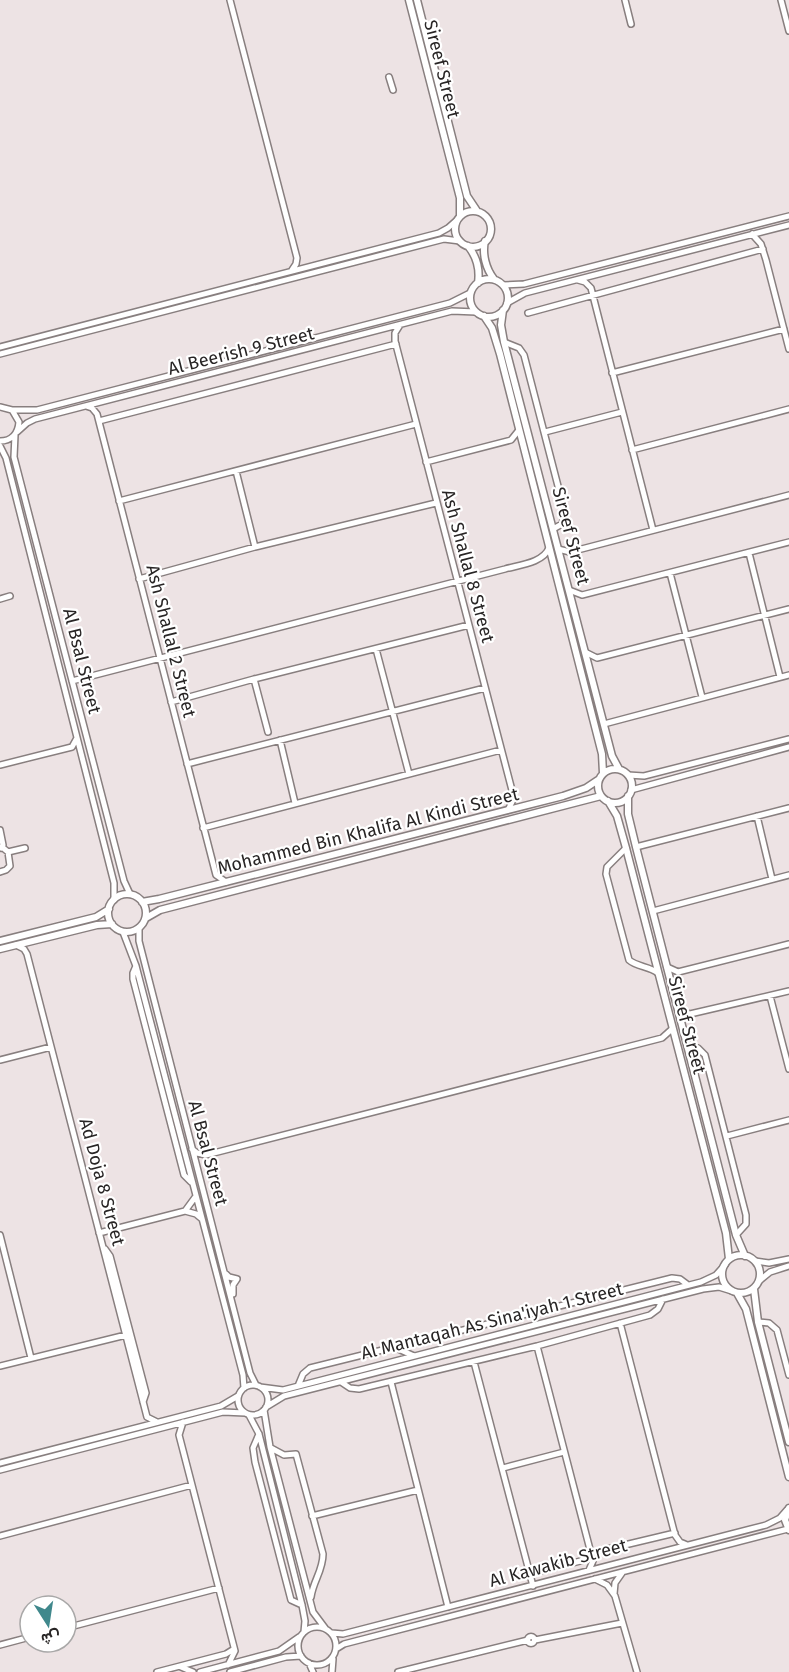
<svg xmlns="http://www.w3.org/2000/svg" width="789" height="1672" font-family="'Fira Sans',Vazirmatn,sans-serif">
<style>
.lines{fill:none;stroke-linecap:round;stroke-linejoin:round}
.minor-casing{stroke:#887f7f;stroke-width:8}
.major-casing{stroke:#887f7f;stroke-width:9}
.minor{stroke:#fff;stroke-width:5}
.major{stroke:#fff;stroke-width:6}
.labels{text-anchor:middle;stroke-width:4.5;stroke-linejoin:round;paint-order:stroke}
.street-label{font-size:18px;fill:#282525;stroke:#fff}
</style>
<rect width="100%" height="100%" fill="#ede3e4"/>
<g class="lines">
<defs>
<path id="minor" d="M 230,0 L 297,258 L 296,264 L 292,270
M 625,0 L 631,24
M 781,0 L 789,31
M 389,77 L 393,90
M 752,234 L 761,244 L 766,260 L 789,349
M 578,280 L 585,282 L 591,288 L 653,530
M 503,285 L 524,284 L 789,216
M 507,303 L 525,293 L 789,225
M 528,313 L 763,249
M 400,325 L 395,333 L 395,341 L 514,798 L 508,810
M 504,342 L 519,348 L 524,355 L 565,513 L 562,524 L 553,529
M 0,347 L 439,233 L 448,228 L 457,220
M 0,354 L 444,239 L 460,241
M 612,373 L 784,329
M 86,406 L 92,408 L 97,414 L 216,875 L 226,882
M 0,407 L 12,410 L 19,422 C 18,434 11,441 0,441
M 12,410 L 37,410 L 450,303 L 470,293
M 99,421 L 396,344
M 17,432 L 27,423 L 35,419 L 452,311 L 476,312
M 545,432 L 622,412
M 15,435 L 14,457 L 124,881 L 130,894
M 0,446 L 6,458 L 114,883 L 114,900
M 632,450 L 789,409
M 426,462 L 511,440 L 519,430
M 236,471 L 255,547
M 119,501 L 416,424
M 558,549 L 570,552 L 789,495
M 749,553 L 780,677
M 670,573 L 702,697
M 139,579 L 255,547 L 436,503
M 569,590 L 582,595 L 789,542
M 0,599 L 10,596
M 376,649 L 409,774
M 585,652 L 597,658 L 789,609
M 254,679 L 268,732
M 72,681 L 505,569 C 519,565 543,563 549,548
M 171,702 L 254,679 L 469,625
M 604,724 L 789,675
M 280,740 L 295,803
M 187,764 L 485,688
M 0,765 L 72,747 L 77,738
M 628,775 L 644,776 L 789,739
M 631,790 L 789,747
M 757,816 L 772,879
M 203,828 L 501,750
M 0,830 L 3,845 L 1,848
M 2,847 L 8,852 L 25,848
M 636,847 L 789,808
M 626,848 L 607,867 L 606,874 L 629,960 C 637,967 649,966 658,973
M 0,872 L 6,870 L 10,866 L 8,852
M 653,911 L 789,875
M 139,928 L 139,941 L 250,1373 L 256,1385
M 123,932 L 136,966 L 243,1375 L 244,1388
M 16,945 L 24,949 L 27,954 L 147,1417 L 157,1422
M 136,966 L 133,973 L 133,979 L 184,1175 L 191,1182
M 667,967 L 678,972 L 789,944
M 770,996 L 789,1069
M 678,1010 L 690,1014 L 789,991
M 687,1045 L 698,1048 L 705,1055 L 746,1215 L 746,1224 L 736,1235
M 0,1060 L 51,1047
M 727,1136 L 789,1120
M 192,1149 L 197,1153 L 206,1155 L 662,1038 L 672,1029
M 185,1211 L 196,1196
M 99,1233 L 185,1211 L 196,1214 L 202,1219
M 0,1235 L 31,1358
M 105,1249 L 110,1256 L 146,1393 L 143,1402
M 755,1261 L 769,1263 L 789,1259
M 226,1274 L 229,1277 L 237,1279 L 233,1285 L 233,1294
M 759,1281 L 770,1272 L 789,1266
M 758,1322 L 769,1323 L 777,1330 L 789,1375
M 620,1323 L 675,1535 L 680,1542 L 687,1545
M 537,1346 L 593,1561 L 589,1570
M 394,1347 L 414,1356
M 474,1362 L 533,1586
M 0,1366 L 126,1335
M 341,1382 L 350,1388 L 359,1389 L 537,1346 L 650,1315 L 658,1309 L 663,1299
M 391,1382 L 448,1607
M238 1400a15 15 0 1 1 30 0a15 15 0 1 1-30 0Z
M 298,1386 L 303,1374 L 310,1368 L 672,1278 L 680,1279 L 688,1285
M 260,1387 L 283,1390 L 701,1282 L 716,1275 L 725,1265
M 266,1407 L 284,1396 L 703,1289 L 719,1287 L 732,1291
M 264,1410 L 270,1447 L 313,1612 L 325,1628
M 249,1415 L 259,1434 L 302,1605 L 305,1621 L 304,1632
M 183,1422 L 179,1435 L 235,1651 L 228,1665
M 259,1434 L 253,1448 L 255,1462 L 291,1600 L 302,1605
M 271,1448 L 284,1455 L 296,1454 L 323,1554 C 323,1571 313,1581 311,1597
M 0,1463 L 221,1406 L 238,1396
M 503,1468 L 564,1452
M 0,1470 L 223,1412 L 245,1413
M 312,1516 L 418,1490
M 0,1536 L 192,1485
M 591,1553 L 675,1533
M 530,1574 L 592,1558
M 595,1579 L 607,1585 L 615,1596 L 637,1672
M 614,1594 L 615,1583 L 622,1573
M298 1646a19 19 0 1 1 38 0a19 19 0 1 1-38 0Z
M 66,1628 L 219,1588
M 332,1633 L 343,1634 L 766,1525 L 780,1518 L 787,1510
M527.5 1640a3.5 3.5 0 1 1 7 0a3.5 3.5 0 1 1-7 0Z
M 535,1640 L 622,1623
M 0,1645 L 30,1637
M 336,1649 L 344,1644 L 788,1529
M 309,1663 L 313,1672
M 181,1667 L 193,1672
M 157,1672 L 226,1654 L 234,1649
M 200,1672 L 279,1651 L 299,1637
M 230,1672 L 286,1657 L 301,1656
M 332,1672 L 333,1659
M 398,1672 L 528,1640"/>
<path id="major" d="M 409,0 L 460,198 L 460,216
M 417,0 L 467,196 L 477,211
M455 229a18 18 0 1 1 36 0a18 18 0 1 1-36 0Z
M 485,241 C 482,254 486,269 494,279
M 468,246 C 477,257 480,269 478,283
M470 298a19 19 0 1 1 38 0a19 19 0 1 1-38 0Z
M 503,310 L 501,325 L 504,342 L 612,756 L 619,769
M 484,316 L 492,328 L 500,354 L 602,754 L 603,773
M598 786a17 17 0 1 1 34 0a17 17 0 1 1-34 0Z
M 628,796 L 628,814 L 636,847 L 736,1235 L 745,1256
M 608,801 L 617,816 L 626,848 L 726,1233 L 729,1259
M108 913a19 19 0 1 1 38 0a19 19 0 1 1-38 0Z
M 142,902 L 159,899 L 563,796 L 586,788 L 598,780
M 146,918 L 160,910 L 601,796
M 0,941 L 96,917 L 109,909
M 0,949 L 97,925 L 112,924
M722 1274a19 19 0 1 1 38 0a19 19 0 1 1-38 0Z
M 754,1289 L 758,1322 L 789,1442
M 737,1293 L 746,1309 L 789,1477
M 789,1508 L 785,1520 L 789,1530"/>
</defs>
<use href="#minor" class="minor-casing"/>
<use href="#major" class="major-casing"/>
<use href="#minor" class="minor"/>
<use href="#major" class="major"/>
</g>
<g class="labels">
<g class="street-label">
<text transform="translate(442 69) rotate(76)" y="6">Sireef Street</text>
<text transform="translate(241 351) rotate(-14)" y="6">Al Beerish 9 Street</text>
<text transform="translate(571 536) rotate(75)" y="6">Sireef Street</text>
<text transform="translate(468 566) rotate(75)" y="6">Ash Shallal 8 Street</text>
<text transform="translate(171 641) rotate(76)" y="6">Ash Shallal 2 Street</text>
<text transform="translate(82 661) rotate(76)" y="6">Al Bsal Street</text>
<text transform="translate(368 831) rotate(-14)" y="6">Mohammed Bin Khalifa Al Kindi Street</text>
<text transform="translate(687 1025) rotate(75)" y="6">Sireef Street</text>
<text transform="translate(208 1153) rotate(75)" y="6">Al Bsal Street</text>
<text transform="translate(102 1182) rotate(75)" y="6">Ad Doja 8 Street</text>
<text transform="translate(492 1321) rotate(-14)" y="6">Al Mantaqah As Sina'iyah 1 Street</text>
<text transform="translate(558 1563) rotate(-15)" y="6">Al Kawakib Street</text>
</g>
</g>
<g transform="translate(48 1624) rotate(168)"><circle r="28" fill="#ffffff" stroke="#a9a8a8" stroke-width="1.5"/>
<path d="M0-4.5L10 22L0 15L-10 22Z" fill="#40888c"/>
<text y="-9" font-size="16" font-weight="bold" text-anchor="middle" fill="#282525">ش</text>
</g>
</svg>
